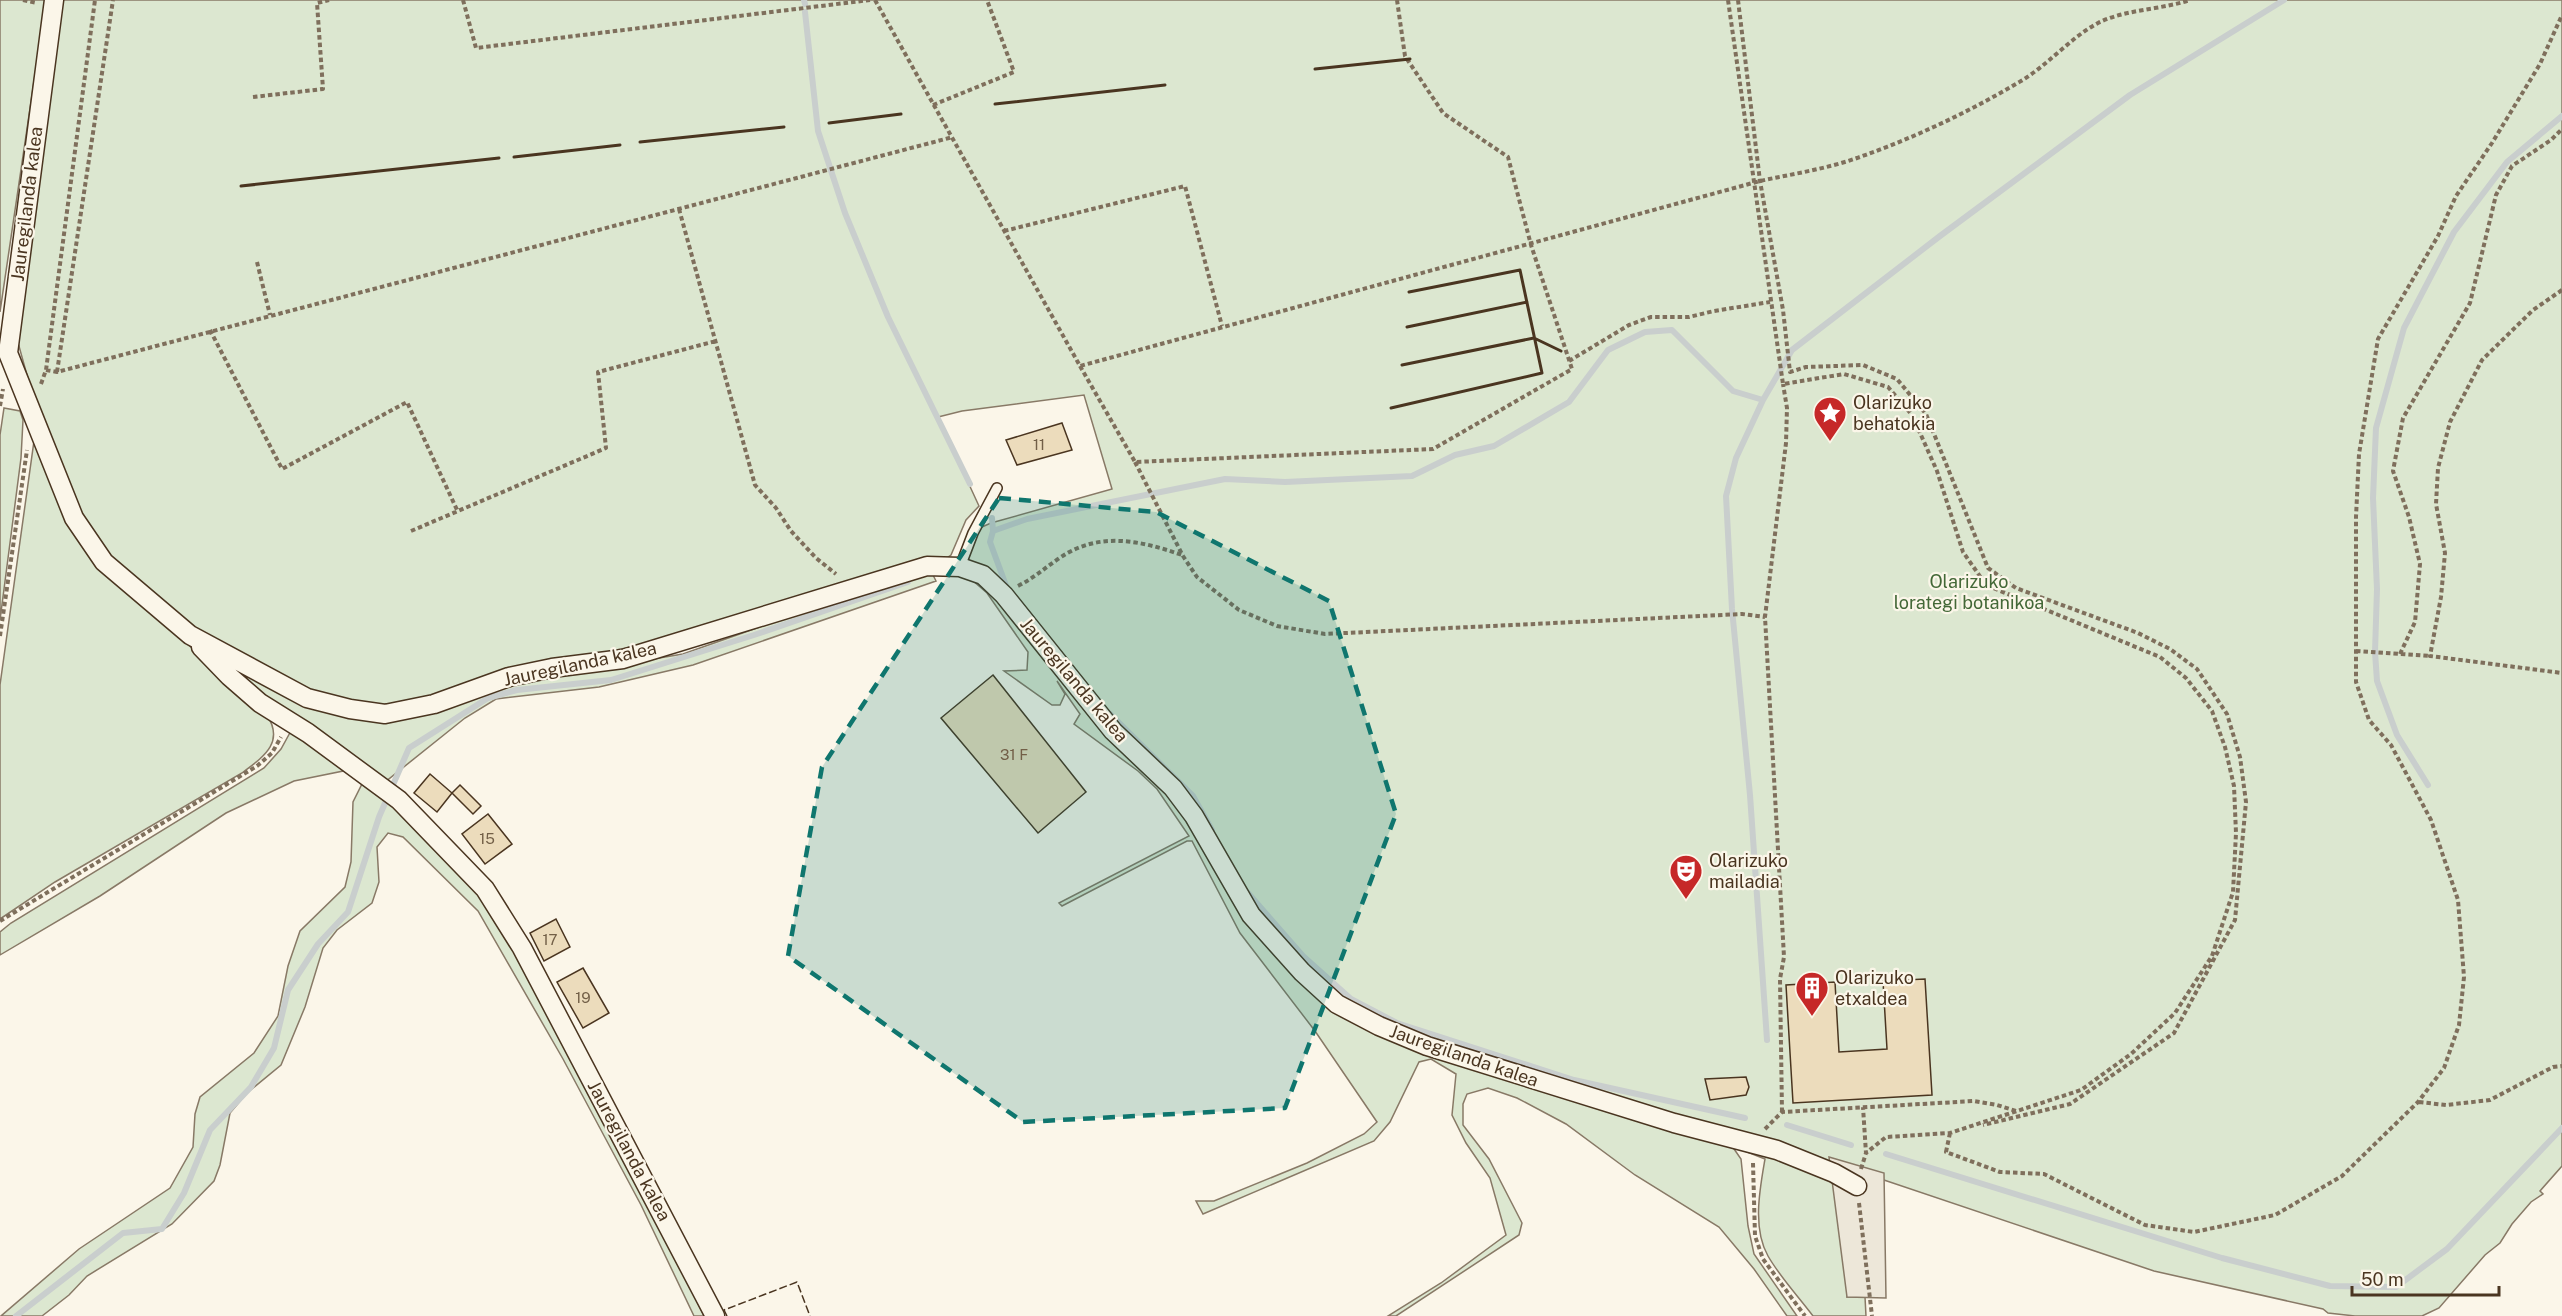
<svg xmlns="http://www.w3.org/2000/svg" width="2562" height="1316" font-family="'Public Sans',sans-serif">
<style>
.green{fill:#dce7d0;stroke:#887966;stroke-width:1.5}
.parking{fill:#ede7d9;stroke:#887966;stroke-width:1.5}
.lines{fill:none;stroke-linecap:round;stroke-linejoin:round}
.stream{stroke:#c9cecd;stroke-width:6}
.building{fill:#ecdcbc;stroke:#4a3520;stroke-width:1.5}
.service-casing{stroke:#4a3520;stroke-width:12}
.minor-casing{stroke:#4a3520;stroke-width:21}
.path{stroke:#7f6f5c;stroke-width:4;stroke-dasharray:4.5 3;stroke-linecap:butt}
.service{stroke:#fbf6e9;stroke-width:9}
.minor{stroke:#fbf6e9;stroke-width:18}
.fence{stroke:#4a3520;stroke-width:1.5;stroke-dasharray:8 3;stroke-linecap:butt}
.wall{stroke:#4a3520;stroke-width:3}
.marked{fill:#0f766e;fill-opacity:0.2;stroke:#0f766e;stroke-width:4.5;stroke-dasharray:12 8;stroke-linejoin:round}
.labels{text-anchor:middle;stroke-width:4.5;stroke-linejoin:round;paint-order:stroke}
.number-label{font-size:15px;fill:#725f47}
.street-label{font-size:18px;fill:#4a3520;stroke:#fbf6e9}
.poi-label{font-size:18px;fill:#4a3520;stroke:#fbf6e9;text-anchor:start}
.park-label{font-size:18px;fill:#436837;stroke:#fbf6e9}
</style>
<rect width="100%" height="100%" fill="#fbf6e9"/>
<path class="green" d="M 0,0 L 46,0 L 0,312 Z
M 62,0 L 2562,0 L 2562,1166 L 2540,1191 L 2543,1194 L 2531,1202 L 2512,1224 L 2500,1243 L 2485,1255 L 2439,1308 L 2422,1316 L 2355,1316 L 2328,1313 L 2323,1309 L 2154,1271 L 1878,1178 L 1847,1297 L 1865,1297 L 1866,1316 L 1813,1316 C 1798,1296 1780,1277 1768,1256 C 1752,1228 1760,1188 1765,1159 L 1732,1146 L 1741,1159 L 1748,1226 L 1754,1254 L 1797,1316 L 1787,1316 L 1754,1269 L 1719,1227 L 1635,1175 L 1566,1124 L 1517,1098 L 1488,1088 L 1467,1094 L 1463,1104 L 1463,1125 L 1489,1159 L 1522,1223 L 1519,1235 L 1396,1316 L 1388,1316 L 1441,1283 L 1506,1235 L 1490,1178 L 1466,1143 L 1452,1115 L 1456,1074 L 1431,1059 L 1419,1062 L 1390,1122 L 1374,1141 L 1203,1214 L 1196,1201 L 1214,1201 L 1307,1163 L 1364,1134 L 1377,1122 L 1315,1031 L 1240,933 L 1192,841 L 1187,841 L 1062,906 L 1059,903 L 1189,836 L 1157,789 L 1138,771 L 1074,724 L 1080,714 L 1057,681 L 1065,694 L 1060,705 L 1052,705 L 1004,671 L 1027,670 L 1028,652 L 987,593 L 971,579 L 964,562 L 975,530 L 991,523 L 1112,489 L 1084,395 L 962,411 L 938,417 L 979,506 L 966,520 L 951,555 L 945,559 L 667,640 L 545,664 L 434,698 L 382,705 L 359,704 L 313,692 L 225,648 L 160,604 L 108,558 L 70,500 L 30,386 L 17,339 Z
M 4,408 L 20,411 L 23,420 L 21,458 L 0,620 L 0,435 Z
M 34,441 L 64,506 L 174,632 L 267,715 C 285,743 263,757 242,773 L 55,882 L 0,919 L 0,685 Z
M 932,573 L 936,581 L 693,665 L 599,687 L 496,699 L 465,718 L 385,782 L 301,723 L 223,663 L 370,719 L 515,682 L 683,654 L 836,600 Z
M 292,729 L 348,770 L 294,781 L 226,813 L 100,896 L 0,955 L 0,932 L 11,923 L 264,768 L 281,749 Z
M 363,782 L 392,804 L 493,902 L 685,1276 L 704,1316 L 694,1316 L 641,1205 L 563,1059 L 478,911 L 403,837 L 388,833 L 377,847 L 379,882 L 372,903 L 337,930 L 323,948 L 305,1007 L 281,1065 L 247,1093 L 230,1113 L 220,1165 L 214,1181 L 172,1224 L 87,1276 L 69,1295 L 42,1316 L 1,1316 L 79,1249 L 170,1188 L 193,1147 L 195,1114 L 200,1097 L 254,1053 L 278,1016 L 288,966 L 300,931 L 345,887 L 351,862 L 353,802 Z"/>
<path class="parking" d="M 1829,1157 L 1884,1173 L 1886,1298 L 1847,1297 Z"/>
<g class="lines">
<path class="stream" d="M 804,0 L 805,4
M 805,12 L 818,131 L 845,213 L 888,317 L 970,484
M 1763,400 L 1792,350 L 1940,236 L 2130,95 L 2284,0
M 992,518 L 993,531 L 1027,519 L 1225,479 L 1285,482 L 1412,476 L 1455,455 L 1494,446 L 1569,402 L 1608,350 L 1645,332 L 1672,330 L 1733,391 L 1763,400 L 1736,458 L 1726,496 L 1732,609 L 1750,795 L 1767,1040
M 993,531 L 990,542 L 1008,591
M 1110,714 L 1193,796 L 1212,830
M 2428,785 L 2397,735 L 2377,681 L 2375,652 L 2377,589 L 2373,498 L 2376,428 L 2404,328 L 2454,232 L 2507,162 L 2562,116
M 1248,893 L 1303,956 L 1351,999 L 1397,1023 L 1574,1080 L 1745,1118
M 1787,1125 L 1851,1145
M 1886,1154 L 2222,1258 L 2330,1286 L 2396,1287 L 2447,1249 L 2562,1128
M 16,1316 L 123,1233 L 162,1229 L 184,1193 L 210,1130 L 251,1087 L 274,1048 L 288,990 L 318,944 L 348,912 L 379,817 L 409,748 L 488,698 L 517,690 L 611,680 L 754,635 L 908,582"/>
</g>
<path class="building" d="M 1062,423 L 1072,450 L 1017,465 L 1006,440 Z
M 993,675 L 1086,792 L 1038,833 L 941,718 Z
M 430,774 L 452,793 L 437,812 L 414,793 Z
M 460,785 L 481,806 L 473,814 L 452,793 Z
M 488,814 L 512,844 L 485,864 L 462,834 Z
M 556,919 L 570,947 L 544,961 L 530,933 Z
M 583,968 L 609,1013 L 583,1028 L 557,982 Z
M 1925,979 L 1932,1095 L 1793,1103 L 1786,985 L 1835,982 L 1839,1052 L 1887,1049 L 1883,981 Z
M 1746,1077 L 1749,1087 L 1746,1095 L 1710,1100 L 1705,1079 Z"/>
<g class="lines">
<defs>
<path id="service" d="M 960,567 L 973,533 L 997,488"/>
<path id="minor" d="M 54,0 L 8,353 L 74,518 L 104,562 L 190,635 L 307,698 L 350,709 L 385,714 L 434,704 L 509,677 L 552,668 L 623,659 L 927,566 L 960,567 L 983,575 L 1004,595 L 1113,731 L 1173,788 L 1194,816 L 1251,915 L 1302,972 L 1337,1004 L 1379,1026 L 1427,1046 L 1674,1123 L 1777,1150 L 1834,1173 L 1857,1186
M 201,647 L 229,676 L 260,703 L 308,733 L 399,800 L 485,889 L 522,948 L 715,1316"/>
</defs>
<use href="#service" class="service-casing"/>
<use href="#minor" class="minor-casing"/>
<path class="path" d="M 23,0 L 37,3
M 463,0 L 476,48 L 870,0
M 875,0 L 1080,366 L 1760,181 C 1792,174 1826,169 1857,158 C 1914,138 1969,112 2021,81 C 2048,65 2070,38 2098,23 C 2126,9 2160,10 2190,0
M 1728,0 L 1783,384 L 1844,374 L 1888,387 L 1912,415 L 1937,471 L 1963,552 L 1986,585 L 2160,657 L 2186,678 L 2212,711 L 2225,747 L 2234,786 L 2236,833 L 2233,892 L 2212,956 L 2175,1013 L 2131,1054 L 2081,1090 L 1950,1133 L 1886,1137 L 1866,1153
M 1738,0 L 1760,181 L 1783,310 L 1790,372 L 1806,367 L 1863,365 L 1897,379 L 1926,414 L 1988,568 L 2016,588 L 2138,633 L 2170,649 L 2197,669 L 2227,714 L 2240,757 L 2246,802 L 2235,920 L 2174,1033 L 2070,1104 L 1983,1125
M 253,97 L 323,89 L 317,3 L 329,0
M 933,105 L 1014,72 L 987,0
M 679,209 L 755,485 L 776,508 L 791,531 L 816,558 L 836,574
M 1004,231 L 1185,186 L 1222,326
M 257,262 L 270,315
M 2562,290 L 2533,310 L 2482,360 L 2450,422 L 2438,468 L 2436,504 L 2445,553 L 2441,597 L 2430,656 L 2562,673
M 210,330 L 282,469 L 407,402 L 458,512
M 1569,361 L 1629,325 L 1651,317 L 1689,317 L 1714,311 L 1770,302
M 1080,366 L 1135,462 L 1433,449 L 1572,369 L 1531,245 L 1508,157 L 1443,113 L 1405,56 L 1397,0
M 46,370 L 57,372 L 953,137
M 57,372 L 113,0
M 41,384 L 46,370 L 95,0
M 0,406 L 3,389
M 1135,462 L 1183,556 L 1197,577 L 1239,610 L 1277,626 L 1325,634 L 1742,614 L 1765,617
M 411,531 L 606,448 L 598,372 L 716,341
M 1018,586 C 1034,578 1046,567 1061,557 C 1100,531 1142,541 1182,555
M 0,636 L 27,450
M 2356,651 L 2430,656
M 2400,654 L 2415,622 L 2420,564 L 2409,517 L 2393,471 L 2403,418 L 2470,303 L 2496,195 L 2512,166 L 2551,140 L 2562,129
M 0,921 L 257,766 L 272,753 L 281,737
M 2419,1102 L 2446,1105 L 2490,1100 L 2553,1067 L 2562,1066
M 1782,1112 L 1780,979 L 1784,957 L 1765,617 L 1786,443 L 1787,408 L 1783,384
M 1765,1129 L 1782,1112 L 1974,1101 L 1997,1105 L 2016,1111
M 1950,1133 L 1946,1152 L 2000,1172 L 2044,1174 L 2145,1225 L 2194,1232 L 2275,1215 L 2342,1176 L 2418,1102 L 2444,1068 L 2459,1025 L 2464,977 L 2458,900 L 2431,820 L 2391,745 L 2369,720 L 2356,682 L 2356,517 L 2359,454 L 2378,339 L 2438,236 L 2456,196 L 2492,143 L 2540,64 L 2562,15
M 1753,1163 L 1755,1236 L 1763,1259 L 1805,1316
M 1861,1169 L 1866,1153 L 1863,1107
M 1859,1203 L 1872,1316"/>
<use href="#service" class="service"/>
<use href="#minor" class="minor"/>
<path class="fence" d="M 727,1316 L 724,1310 L 797,1282 L 810,1316"/>
<path class="wall" d="M 1315,69 L 1410,59
M 995,104 L 1165,85
M 829,123 L 901,114
M 640,142 L 784,127
M 514,157 L 620,145
M 241,186 L 499,158
M 1407,327 L 1527,302
M 1402,365 L 1534,338 L 1561,351
M 1391,408 L 1542,373 L 1520,270 L 1409,292"/>
</g>
<path class="marked" d="M 999,498 L 1156,512 L 1329,601 L 1396,814 L 1285,1108 L 1023,1122 L 788,956 L 822,767 Z"/>
<defs>
<symbol id="sight-pin" viewBox="-11 -11 22 30"><path d="M0 17L-7.5 6A9.5 9.5 0 1 1 7.5 6Z" fill="#c62828" stroke="#fbf6e9"/><path d="M0-6L1.8-2.2L6-1.7L2.9 1.2L3.7 5.4L0 3.3L-3.7 5.4L-2.9 1.2L-6-1.7L-1.8-2.2Z" fill="#fff"/></symbol>
<symbol id="theatre-pin" viewBox="-11 -11 22 30"><path d="M0 17L-7.5 6A9.5 9.5 0 1 1 7.5 6Z" fill="#c62828" stroke="#fbf6e9"/><path d="M-5-5.5Q0-4 5-5.5V0Q5 5 0 6Q-5 5-5 0ZM-3.3-2.5H-1v1.5H-3.3ZM1-2.5H3.3v1.5H1ZM-2.8 1Q0 5.5 2.8 1Z" fill="#fff"/></symbol>
<symbol id="building-pin" viewBox="-11 -11 22 30"><path d="M0 17L-7.5 6A9.5 9.5 0 1 1 7.5 6Z" fill="#c62828" stroke="#fbf6e9"/><path d="M-4-6H4V6H1V3H-1V6H-4ZM-2.5-4.3h1.7v1.8h-1.7ZM.8-4.3h1.7v1.8H.8ZM-2.5-1h1.7V.8h-1.7ZM.8-1h1.7V.8H.8Z" fill="#fff"/></symbol>
</defs>
<g fill-rule="evenodd">
<use href="#sight-pin" x="1811" y="394" width="38" height="52"/>
<use href="#theatre-pin" x="1667" y="852" width="38" height="52"/>
<use href="#building-pin" x="1793" y="969" width="38" height="52"/>
</g>
<g class="labels">
<g class="number-label">
<text x="1039" y="450">11</text>
<text x="1014" y="760">31 F</text>
<text x="487" y="844">15</text>
<text x="550" y="945">17</text>
<text x="583" y="1003">19</text>
</g>
<g class="street-label">
<text transform="translate(27 204) rotate(-83)" y="6">Jauregilanda kalea</text>
<text transform="translate(580 664) rotate(-12)" y="6">Jauregilanda kalea</text>
<text transform="translate(1074 680) rotate(50)" y="6">Jauregilanda kalea</text>
<text transform="translate(1464 1056) rotate(19)" y="6">Jauregilanda kalea</text>
<text transform="translate(629 1151) rotate(62)" y="6">Jauregilanda kalea</text>
</g>
<g class="poi-label">
<text x="1853" y="409">Olarizuko<tspan x="1853" dy="21">behatokia</tspan></text>
<text x="1709" y="867">Olarizuko<tspan x="1709" dy="21">mailadia</tspan></text>
<text x="1835" y="984">Olarizuko<tspan x="1835" dy="21">etxaldea</tspan></text>
</g>
<g class="park-label">
<text x="1969" y="588">Olarizuko<tspan x="1969" dy="21">lorategi botanikoa</tspan></text>
</g>
</g>
<path d="M2352 1286v9h147v-9" fill="none" stroke="#4a3520" stroke-width="3"/>
<text x="2361" y="1286" font-size="18" fill="#4a3520" stroke="#fbf6e9" stroke-width="4.5" paint-order="stroke">50 m</text>
</svg>
